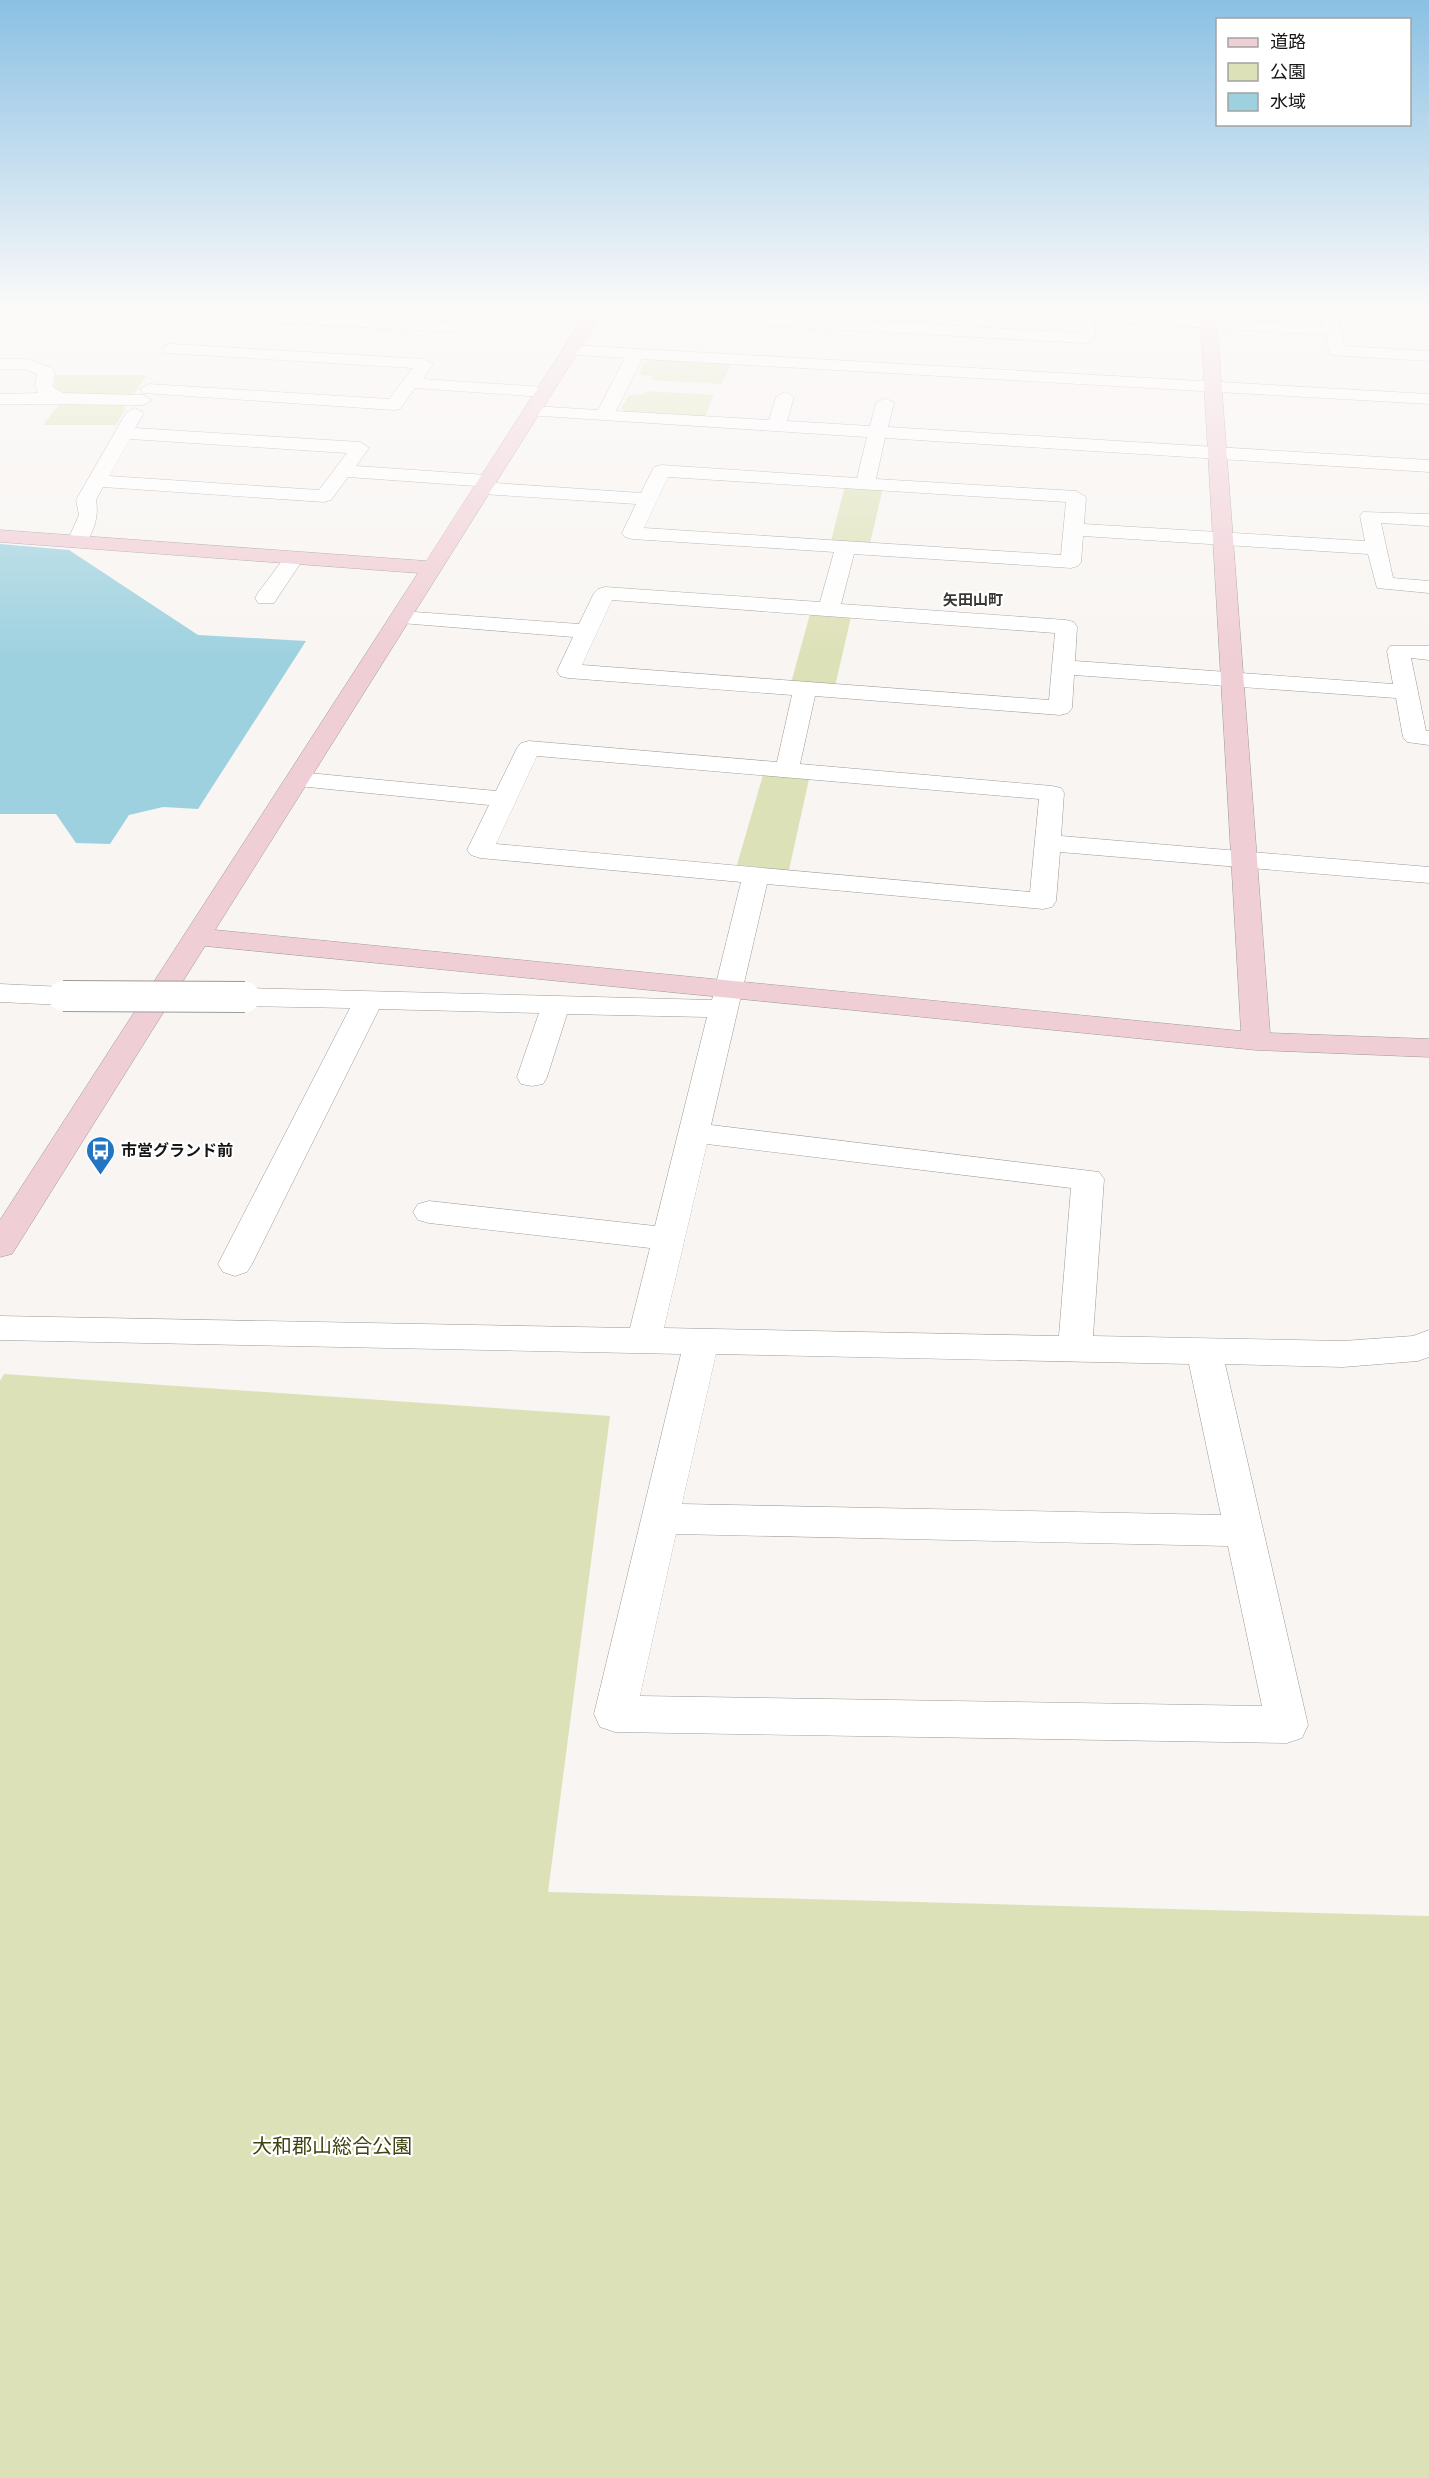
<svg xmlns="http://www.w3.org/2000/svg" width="1429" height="2478" font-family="Lato,'Noto Sans JP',sans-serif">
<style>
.green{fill:#dde1b7}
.water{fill:#9dd1df}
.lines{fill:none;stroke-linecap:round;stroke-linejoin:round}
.street-casing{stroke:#9c9a97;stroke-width:1}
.secondary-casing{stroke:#9c9a97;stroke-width:1}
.street{fill:#fff;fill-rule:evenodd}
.secondary{fill:#f0ced6;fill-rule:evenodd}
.street-bridge-casing{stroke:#9c9a97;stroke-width:32;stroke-linecap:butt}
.street-bridge{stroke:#fff;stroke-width:30}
.labels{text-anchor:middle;stroke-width:4.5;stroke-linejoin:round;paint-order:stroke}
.far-neighbourhood-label{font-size:15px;font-weight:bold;fill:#3a3835;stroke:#fff}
.poi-label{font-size:16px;font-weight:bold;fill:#171615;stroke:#fff;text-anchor:start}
.near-park-label{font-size:20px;fill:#404210;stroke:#fff}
</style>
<rect width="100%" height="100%" fill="#f8f5f2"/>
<path class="green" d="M 894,312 L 926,312 L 923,326 L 891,324 Z
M 660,359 L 732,363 L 721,384 L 651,380 L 653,376 L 639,375 L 645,361 Z
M 55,375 L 147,375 L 135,393 L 127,396 L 61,395 L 55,390 Z
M 646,391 L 714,395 L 705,417 L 628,413 L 621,408 L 629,395 L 645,394 Z
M 60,403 L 118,403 L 126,408 L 116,425 L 43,425 Z
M 845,486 L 883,488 L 870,543 L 831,541 Z
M 810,614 L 851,617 L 835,686 L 791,683 Z
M 763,775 L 809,779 L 789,870 L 737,865 Z
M 4,1374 L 610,1416 L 548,1892 L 1429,1916 L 1429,2478 L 0,2478 L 0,1381 Z"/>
<path class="water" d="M 0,544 L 69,550 L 198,635 L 306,641 L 198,809 L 163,807 L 129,815 L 110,844 L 76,843 L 56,814 L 0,814 Z"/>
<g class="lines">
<defs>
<path id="street" d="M 267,312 L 449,322 L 457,312 L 473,312 L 460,330 L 454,332 L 191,318 L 183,313 Z
M 497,312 L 592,312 L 600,317 L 592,322 L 505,317 Z
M 726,312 L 1078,333 L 1079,312 L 1323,325 L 1321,312 L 1337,312 L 1344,346 L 1429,351 L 1429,361 L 1331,355 L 1325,335 L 1095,321 L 1094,338 L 1086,343 L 731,324 L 723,319 Z
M 1413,312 L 1429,312 L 1429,318 L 1415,315 Z
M 171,344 L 425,359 L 433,364 L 423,379 L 544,387 L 553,392 L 544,397 L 415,388 L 400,409 L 394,410 L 143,393 L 140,389 L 149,384 L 389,399 L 413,368 L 165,353 L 163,349 L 165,345 Z
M 571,345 L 1429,394 L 1429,404 L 642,359 L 616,411 L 769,420 L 776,397 L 785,392 L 794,397 L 787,421 L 870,426 L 876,403 L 885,398 L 894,403 L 888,427 L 1429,460 L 1429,472 L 885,438 L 876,479 L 1076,491 L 1086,497 L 1084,524 L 1365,541 L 1360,516 L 1363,512 L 1429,514 L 1429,526 L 1381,523 L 1393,578 L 1429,581 L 1429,593 L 1377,588 L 1368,554 L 1083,536 L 1081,562 L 1078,566 L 1071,568 L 854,554 L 841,604 L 1066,620 L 1074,622 L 1077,627 L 1075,661 L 1393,684 L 1387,651 L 1390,646 L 1429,646 L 1429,660 L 1411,658 L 1426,731 L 1429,731 L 1429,745 L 1407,742 L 1403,737 L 1396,698 L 1074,675 L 1072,708 L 1068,713 L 1060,715 L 815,696 L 800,764 L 1052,786 L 1061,788 L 1064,793 L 1061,836 L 1429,867 L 1429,883 L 1060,852 L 1056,901 L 1052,907 L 1043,909 L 767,884 L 711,1125 L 1099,1172 L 1104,1179 L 1093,1336 L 1343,1341 L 1413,1336 L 1429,1330 L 1429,1357 L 1418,1361 L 1343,1367 L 1225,1364 L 1308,1725 L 1302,1738 L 1287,1743 L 615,1732 L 600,1727 L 594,1714 L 681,1354 L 0,1340 L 0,1316 L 630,1328 L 650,1248 L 429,1223 L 418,1220 L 413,1212 L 418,1204 L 429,1201 L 655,1226 L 707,1017 L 567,1014 L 547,1077 L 543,1084 L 532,1086 L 521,1084 L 517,1077 L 539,1013 L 379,1009 L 252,1264 L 247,1272 L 235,1276 L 223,1272 L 218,1264 L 350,1008 L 245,1006 L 235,1003 L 231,997 L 235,991 L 245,988 L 712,1000 L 741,882 L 480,858 L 471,855 L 467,850 L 489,805 L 298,786 L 289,784 L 286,779 L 289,774 L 298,772 L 496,791 L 517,748 L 521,743 L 529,741 L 777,762 L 792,695 L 568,678 L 560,676 L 557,671 L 573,637 L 401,623 L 393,622 L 390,617 L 393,612 L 401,611 L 579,624 L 594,593 L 598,589 L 605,587 L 820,602 L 834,552 L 632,539 L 625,537 L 622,533 L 636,504 L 483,494 L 476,492 L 475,486 L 348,477 L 331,500 L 324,502 L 103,487 L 96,500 C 99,517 94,532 84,546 L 70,546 L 67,542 L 79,515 L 76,500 L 126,413 L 135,408 L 144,413 L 135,428 L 360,442 L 369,448 L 356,466 L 487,475 L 494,477 L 495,483 L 641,493 L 654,467 L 661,465 L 857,478 L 867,437 L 526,415 L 523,411 L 526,407 L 532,406 L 598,410 L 625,358 L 565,354 L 563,350 L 565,346 ZM 130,439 L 347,453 L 319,490 L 109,476 ZM 668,477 L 1066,502 L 1061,555 L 644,528 ZM 612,600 L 1055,633 L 1049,700 L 582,665 ZM 537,756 L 1039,799 L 1030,892 L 496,844 ZM 707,1144 L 1071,1188 L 1059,1336 L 664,1328 ZM 716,1354 L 1189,1364 L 1221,1515 L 682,1504 ZM 676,1534 L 1228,1546 L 1262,1706 L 640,1696 Z
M 0,359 L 27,359 L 52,368 L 55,372 L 53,387 L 63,393 L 143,395 L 152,400 L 143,405 L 0,404 L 0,394 L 38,393 L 35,386 L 37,374 L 25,369 L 0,369 Z
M 294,552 L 301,554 L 304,558 L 274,603 L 258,603 L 255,598 L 258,593 L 287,554 Z
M 0,984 L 63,987 L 73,990 L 77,996 L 73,1002 L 63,1005 L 0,1002 Z"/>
<path id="secondary" d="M 587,312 L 603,312 L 215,930 L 1241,1031 L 1200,312 L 1216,312 L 1270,1033 L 1429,1039 L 1429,1057 L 1256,1050 L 205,946 L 12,1254 L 0,1257 L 0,1220 L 418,573 L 0,542 L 0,530 L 426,561 Z"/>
</defs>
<use href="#street" class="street-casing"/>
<use href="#secondary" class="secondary-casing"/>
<use href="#street" class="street"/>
<use href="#secondary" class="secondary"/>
<defs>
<path id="street-bridge" d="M 63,996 L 245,997"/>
</defs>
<use href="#street-bridge" class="street-bridge-casing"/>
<use href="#street-bridge" class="street-bridge"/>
</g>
<linearGradient id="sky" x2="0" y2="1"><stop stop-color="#8ac0e4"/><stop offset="0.47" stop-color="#fcfaf9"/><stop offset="1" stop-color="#fcfaf9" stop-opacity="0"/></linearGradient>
<rect width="1429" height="659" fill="url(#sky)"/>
<defs>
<symbol id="bus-pin" viewBox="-11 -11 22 30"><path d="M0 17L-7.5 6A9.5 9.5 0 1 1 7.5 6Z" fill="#2175c3" stroke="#fff"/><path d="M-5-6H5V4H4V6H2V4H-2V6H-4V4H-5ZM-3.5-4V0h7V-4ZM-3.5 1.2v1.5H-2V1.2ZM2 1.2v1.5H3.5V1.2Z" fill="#fff"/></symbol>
</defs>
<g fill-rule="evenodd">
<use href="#bus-pin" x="84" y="1134" width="33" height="45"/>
</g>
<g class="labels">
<g class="far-neighbourhood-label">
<text x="973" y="605">矢田山町</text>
</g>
<g class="poi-label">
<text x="121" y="1156">市営グランド前</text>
</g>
<g class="near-park-label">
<text x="332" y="2153">大和郡山総合公園</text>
</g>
</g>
<rect x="1216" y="18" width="195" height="108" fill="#ffffff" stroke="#a2a2a1" stroke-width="1.5"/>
<rect x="1228" y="38" width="30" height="9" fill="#f0ced6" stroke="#a2a2a1" stroke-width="1.5"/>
<text x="1270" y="48" font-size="18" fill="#171615">道路</text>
<rect x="1228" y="63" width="30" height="18" fill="#dde1b7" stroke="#a2a2a1" stroke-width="1.5"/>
<text x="1270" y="78" font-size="18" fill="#171615">公園</text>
<rect x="1228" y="93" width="30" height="18" fill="#9dd1df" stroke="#a2a2a1" stroke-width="1.5"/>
<text x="1270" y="108" font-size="18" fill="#171615">水域</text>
</svg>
